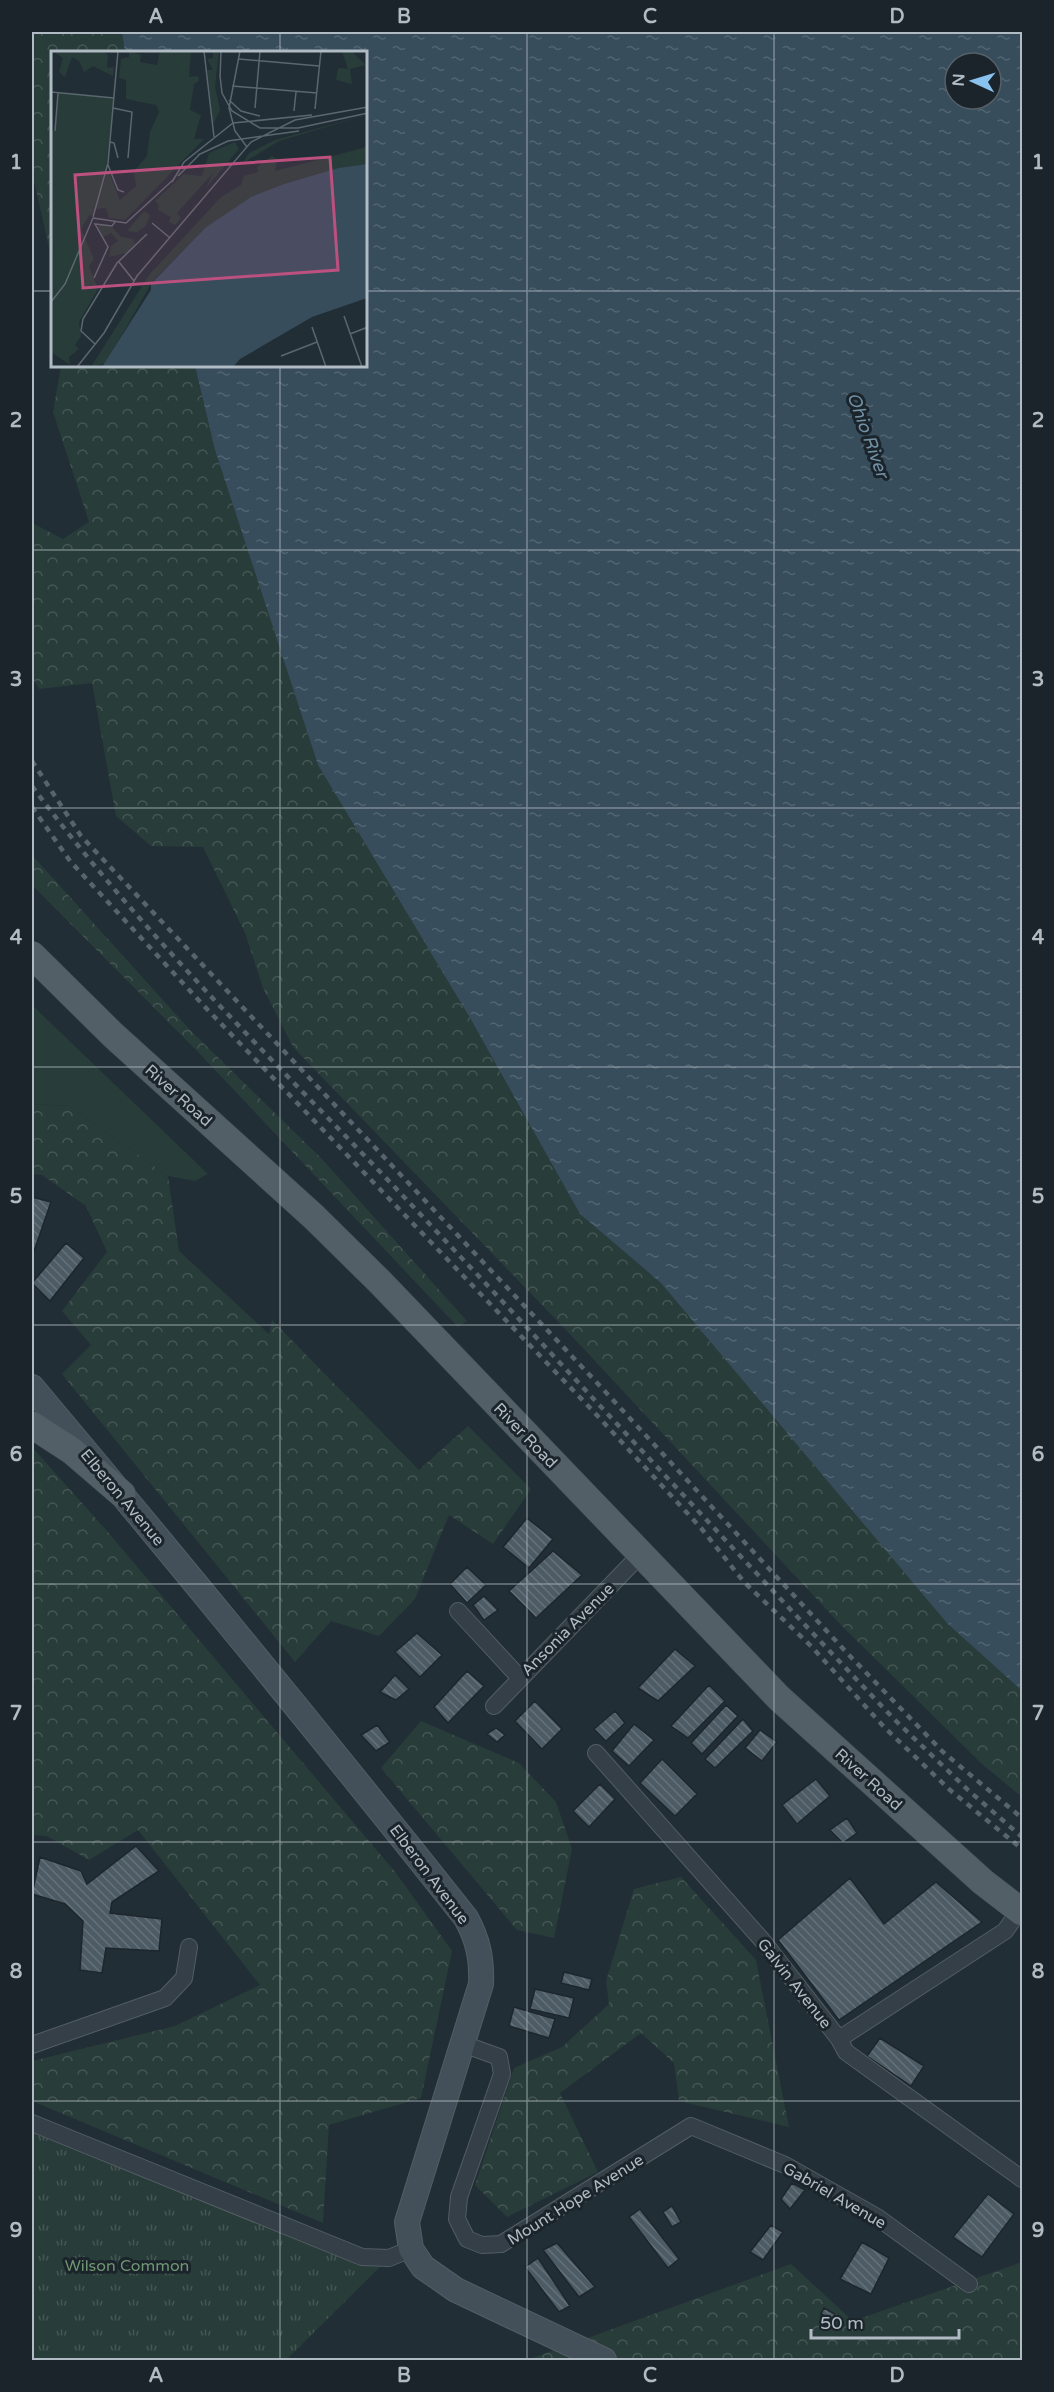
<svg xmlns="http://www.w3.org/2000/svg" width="1054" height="2392" font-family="'Varela Round',sans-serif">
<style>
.grass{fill:#283c39}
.forest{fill:url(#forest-crowns)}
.park{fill:url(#park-tufts)}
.water{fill:url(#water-ripples);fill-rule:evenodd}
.building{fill:url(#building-back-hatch);stroke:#1d262d;stroke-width:1.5}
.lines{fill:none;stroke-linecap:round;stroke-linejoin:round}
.street-casing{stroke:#535d64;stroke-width:18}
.secondary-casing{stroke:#535d64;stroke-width:26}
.primary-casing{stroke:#424b53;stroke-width:28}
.street{stroke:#353f47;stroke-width:16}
.secondary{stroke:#445059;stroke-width:24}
.primary{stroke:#535f67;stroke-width:27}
.rail{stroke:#58646d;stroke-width:4.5;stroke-dasharray:6 6;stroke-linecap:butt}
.grid{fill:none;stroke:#b0bbc3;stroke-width:1.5;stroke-opacity:0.55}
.labels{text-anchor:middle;stroke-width:6;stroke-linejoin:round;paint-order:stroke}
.street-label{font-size:16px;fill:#b0bbc3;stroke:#1b242b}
.park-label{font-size:16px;fill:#709773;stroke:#1b242b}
.water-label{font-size:18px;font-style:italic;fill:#7291a5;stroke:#1b242b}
.inset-road{fill:none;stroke:#5b666e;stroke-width:1.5}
.view{fill:#bc517f;fill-opacity:0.15;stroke:#bc517f;stroke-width:3}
.inset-edge{fill:none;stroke:#b0bbc3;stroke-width:3}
.neatline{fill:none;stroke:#b0bbc3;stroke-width:2}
.grid-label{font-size:20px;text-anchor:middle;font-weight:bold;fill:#b0bbc3}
</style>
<defs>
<pattern id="forest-crowns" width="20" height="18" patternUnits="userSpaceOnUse" patternTransform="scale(1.5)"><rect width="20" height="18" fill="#283c39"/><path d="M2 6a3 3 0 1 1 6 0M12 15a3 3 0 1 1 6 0" fill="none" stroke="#455654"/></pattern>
<pattern id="park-tufts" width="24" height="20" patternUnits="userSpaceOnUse" patternTransform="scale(1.5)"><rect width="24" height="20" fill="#283c39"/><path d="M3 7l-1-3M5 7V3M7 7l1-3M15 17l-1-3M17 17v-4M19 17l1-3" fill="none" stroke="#455654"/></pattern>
<pattern id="water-ripples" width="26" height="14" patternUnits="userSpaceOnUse" patternTransform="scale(1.5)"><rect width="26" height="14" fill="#374d5c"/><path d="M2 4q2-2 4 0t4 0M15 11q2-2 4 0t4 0" fill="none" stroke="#516572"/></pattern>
<pattern id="building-back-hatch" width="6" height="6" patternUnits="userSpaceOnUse" patternTransform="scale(1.5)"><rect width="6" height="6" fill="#4d5b65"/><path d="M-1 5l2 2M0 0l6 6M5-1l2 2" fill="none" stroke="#647179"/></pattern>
</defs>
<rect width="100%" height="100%" fill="#222e36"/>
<path class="grass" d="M 32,1005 L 208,1174 L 195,1181 L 168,1176 L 69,1106 L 32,1104 Z"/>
<path class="forest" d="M 32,32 L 122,32 L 125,52 L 52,52 L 52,261 L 32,172 Z
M 61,366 L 195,366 L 215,450 L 318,765 L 470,1018 L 580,1214 L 661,1283 L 947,1622 L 1022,1691 L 1022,1797 L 982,1764 L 842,1626 L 568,1332 L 293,1047 L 263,988 L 245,933 L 203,847 L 151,846 L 116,816 L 92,683 L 39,689 L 32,677 L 32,523 L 63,539 L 89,522 L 53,412 Z
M 32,855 L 191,1031 L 322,1159 L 467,1321 L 458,1327 L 199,1053 L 32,885 Z
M 32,1104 L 69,1106 L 168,1176 L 179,1251 L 269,1334 L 272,1320 L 419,1470 L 468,1426 L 531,1489 L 493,1544 L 449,1515 L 415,1599 L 379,1636 L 331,1621 L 295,1662 L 62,1374 L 91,1345 L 62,1311 L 107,1252 L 86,1206 L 42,1175 L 32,1174 Z
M 32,1447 L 107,1531 L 396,1873 L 452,1951 L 421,2098 L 329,2125 L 323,2223 L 32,2101 L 32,2061 L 175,2026 L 260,1985 L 138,1830 L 89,1860 L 47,1836 L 32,1835 Z
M 421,1721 L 519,1763 L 556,1802 L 572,1849 L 554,1938 L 517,1930 L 381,1768 Z
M 681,1877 L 756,1960 L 789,2127 L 679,2101 L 674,2063 L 641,2033 L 560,2093 L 598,2172 L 507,2217 L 475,2185 L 514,2068 L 562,2047 L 609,2004 L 606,1981 L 634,1889 Z
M 1022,2262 L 1022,2360 L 527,2360 L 791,2264 L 853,2321 Z"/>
<path class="park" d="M 32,2123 L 362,2257 L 389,2258 L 286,2360 L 32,2360 Z"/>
<path class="water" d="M 122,32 L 1022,32 L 1022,1691 L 947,1623 L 661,1283 L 580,1214 L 470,1018 L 318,765 L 215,450 L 195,366 L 366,366 L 366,52 L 125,52 ZM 955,63 L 991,63 L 991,99 L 955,99 Z"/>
<path class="building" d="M 32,1197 L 51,1202 L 32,1257 Z
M 66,1243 L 84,1258 L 50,1301 L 32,1283 Z
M 527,1518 L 553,1539 L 529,1568 L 503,1547 Z
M 553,1551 L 582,1575 L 536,1618 L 509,1591 Z
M 467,1567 L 486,1585 L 467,1603 L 450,1584 Z
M 484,1596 L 498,1610 L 484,1620 L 473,1605 Z
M 417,1633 L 442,1655 L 420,1677 L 395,1652 Z
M 675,1649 L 695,1666 L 658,1701 L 638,1688 Z
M 467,1671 L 484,1686 L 448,1723 L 434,1707 Z
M 395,1675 L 409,1689 L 396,1700 L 380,1692 Z
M 709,1685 L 725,1701 L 688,1738 L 671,1726 Z
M 535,1701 L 562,1729 L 542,1749 L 515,1721 Z
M 726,1705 L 738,1716 L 702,1754 L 691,1743 Z
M 615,1711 L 625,1723 L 606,1741 L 594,1729 Z
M 743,1719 L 753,1731 L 715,1768 L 705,1759 Z
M 634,1724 L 654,1740 L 629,1766 L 612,1751 Z
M 377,1725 L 390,1742 L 376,1751 L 361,1735 Z
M 496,1728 L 505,1735 L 497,1742 L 487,1734 Z
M 760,1730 L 777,1742 L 762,1761 L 745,1748 Z
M 662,1759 L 697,1794 L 675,1816 L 640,1783 Z
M 816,1779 L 830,1796 L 797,1824 L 782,1805 Z
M 600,1784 L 615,1799 L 589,1827 L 573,1811 Z
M 847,1818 L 857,1833 L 843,1843 L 830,1830 Z
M 136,1846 L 159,1871 L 112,1902 L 110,1913 L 162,1919 L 159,1951 L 106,1948 L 102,1973 L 80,1970 L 83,1921 L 65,1904 L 32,1894 L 40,1857 L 81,1871 L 87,1884 Z
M 850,1878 L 884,1924 L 936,1882 L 982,1922 L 839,2020 L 778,1940 Z
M 564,1972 L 592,1979 L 589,1990 L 561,1983 Z
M 535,1989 L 574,1998 L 569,2018 L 530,2009 Z
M 514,2007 L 555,2019 L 549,2038 L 509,2026 Z
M 880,2038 L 924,2066 L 911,2086 L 867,2056 Z
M 792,2183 L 805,2190 L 790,2209 L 781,2199 Z
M 988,2194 L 1014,2214 L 982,2257 L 953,2237 Z
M 672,2206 L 681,2222 L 672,2227 L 663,2212 Z
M 640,2209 L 679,2259 L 668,2268 L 629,2217 Z
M 771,2225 L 783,2232 L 763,2260 L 750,2252 Z
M 862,2242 L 889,2258 L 871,2294 L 840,2279 Z
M 557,2243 L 595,2287 L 579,2297 L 543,2250 Z
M 538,2258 L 570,2306 L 559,2312 L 525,2267 Z
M 824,2308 L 835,2314 L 832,2320 L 821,2314 Z"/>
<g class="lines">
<defs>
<path id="street" d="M 458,1611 L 519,1677
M 494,1706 L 641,1554
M 596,1753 L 762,1940 L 839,2039 L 846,2052 L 1022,2179
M 839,2039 L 1005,1931 L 1020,1910
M 463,2044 L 499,2057 L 502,2074 L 459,2197 L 457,2219 L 467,2239 L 482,2245 L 501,2244 L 691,2126 L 785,2165 L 877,2217 L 969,2284
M 32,2045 L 165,1998 L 184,1978 L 189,1947
M 32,2123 L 362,2257 L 389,2258 L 411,2249"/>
<path id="secondary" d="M 32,1387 C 179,1562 324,1739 466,1918 C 478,1940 482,1958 481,1984 L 407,2222 L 411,2249 L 423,2267 L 456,2290 L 604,2360"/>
<path id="primary" d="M 32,955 L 113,1035 L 314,1217 L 381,1283 L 779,1698 L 983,1882 L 1022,1912
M 32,1425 L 72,1451 L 122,1494"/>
</defs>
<use href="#street" class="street-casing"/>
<use href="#secondary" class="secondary-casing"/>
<use href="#primary" class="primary-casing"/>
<use href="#street" class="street"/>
<use href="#secondary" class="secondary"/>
<use href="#primary" class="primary"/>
<path class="rail" d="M 32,761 L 81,836 L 600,1386 L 848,1654 L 943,1752 L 1022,1818
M 32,786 C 142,935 278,1064 405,1198 C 570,1372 731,1548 896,1721 L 968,1790 L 1022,1837
M 32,807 L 70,861 L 205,1007 L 593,1411 L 701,1528 L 744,1582 L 812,1647 L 884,1727 L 950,1790 L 1022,1849"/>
</g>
<path class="grid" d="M 280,32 L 280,52M 527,32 L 527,2360M 774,32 L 774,2360M 32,291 L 52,291M 366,291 L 1022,291M 280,366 L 280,2360M 32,550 L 1022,550M 32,808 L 1022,808M 32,1067 L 1022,1067M 32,1325 L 1022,1325M 32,1584 L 1022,1584M 32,1842 L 1022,1842M 32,2101 L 1022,2101"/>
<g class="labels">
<g class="street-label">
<text transform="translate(179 1095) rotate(42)" y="6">River Road</text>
<text transform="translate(526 1435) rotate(46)" y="6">River Road</text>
<text transform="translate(123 1497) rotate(50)" y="6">Elberon Avenue</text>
<text transform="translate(567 1629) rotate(-45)" y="6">Ansonia Avenue</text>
<text transform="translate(869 1779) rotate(42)" y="6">River Road</text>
<text transform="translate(430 1874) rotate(53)" y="6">Elberon Avenue</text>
<text transform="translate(795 1983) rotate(52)" y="6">Galvin Avenue</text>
<text transform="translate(835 2195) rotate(30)" y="6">Gabriel Avenue</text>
<text transform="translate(575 2199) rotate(-32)" y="6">Mount Hope Avenue</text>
</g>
<g class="park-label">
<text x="127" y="2271">Wilson Common</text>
</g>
<g class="water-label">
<text transform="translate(868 435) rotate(70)" y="6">Ohio River</text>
</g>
</g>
<g transform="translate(51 51)">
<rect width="316" height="316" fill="#222e36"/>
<path d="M 316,64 L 228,90 L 192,112 L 198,102 L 224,89 ZM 184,91 L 188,98 L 155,137 L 162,122 L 158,102 Z" fill="#283c39"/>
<path d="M 1,0 L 52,0 L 57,4 L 56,17 L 63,16 L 62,25 L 42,15 L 33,21 L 28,10 L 21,6 L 14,26 L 8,21 L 12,7 ZM 78,0 L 90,4 L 89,11 L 106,14 L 109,0 L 140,0 L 138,26 L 147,25 L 148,30 L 143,33 L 139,59 L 150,64 L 143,88 L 153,88 L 74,169 L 58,167 L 55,157 L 44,158 L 57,119 L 69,149 L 85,135 L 83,120 L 96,105 L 99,81 L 108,61 L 105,54 L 75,48 L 75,29 L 68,27 L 70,8 L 78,6 ZM 162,0 L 168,0 L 164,36 L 169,59 L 162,73 L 156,19 L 162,19 L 156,8 L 162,7 ZM 291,0 L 300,0 L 315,14 L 299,18 L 301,33 L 285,29 L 287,17 L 297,18 ZM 0,80 L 4,80 L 39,163 L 30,178 L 43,208 L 38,215 L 47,238 L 28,271 L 30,285 L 24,294 L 28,298 L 18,306 L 19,314 L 0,301 ZM 316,96 L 316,113 L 287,117 L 233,133 L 154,177 L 101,231 L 55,312 L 40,316 L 98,224 L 170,146 L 190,134 L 193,125 L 207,121 L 206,116 L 221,105 L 226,108 L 224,120 ZM 158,102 L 161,103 L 162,122 L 126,162 L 130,167 L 124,174 L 118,171 L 120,166 L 107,159 L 108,154 L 104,150 L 133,123 L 151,125 ZM 93,160 L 99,164 L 95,175 L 86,181 L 76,180 ZM 49,173 L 62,177 L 70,186 L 82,188 L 84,193 L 76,202 L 58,206 L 60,195 L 67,190 L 60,182 L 52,186 L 46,177 Z" fill="#283c39"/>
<path d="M 7,42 L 63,47 L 55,118 L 41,165 L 0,129 L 0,80 L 4,80 Z" fill="#283c39"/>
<path d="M 316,113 L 316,247 L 261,266 L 189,308 L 182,316 L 51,316 L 100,239 L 100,233 L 154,177 L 200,146 L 233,133 L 287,117 Z" fill="#374d5c"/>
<path class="inset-road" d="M 153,0 L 163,86M 189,0 L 178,57 L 184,80 L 196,96M 188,8 L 268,15M 169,25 L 171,42 L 181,60 L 209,77 L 247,77 L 317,62M 169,27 L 170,0M 181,35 L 266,42M 0,41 L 63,47M 178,49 L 190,60 L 209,65M 62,57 L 81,61 L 77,107M 204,57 L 209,0M 264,58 L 270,0M 243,60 L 245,41M 4,80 L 7,42M 59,91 L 63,92 L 67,107M 147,104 L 177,90 L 248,80M 57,114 L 67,139 L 73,141M 127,125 L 148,104M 121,131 L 133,111 L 182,72 L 261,64M 42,166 L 57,112 L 67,0M 42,167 L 75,172 L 122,129M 101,172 L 118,186M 68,211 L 83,230M 43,227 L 57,196 L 44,173 L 61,175 L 64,171M 0,251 L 14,233 L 42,167M 293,265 L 311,316M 261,276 L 275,316M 299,283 L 317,276M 44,293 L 30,280 L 32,268 L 66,212 L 96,183M 230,305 L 266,291M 26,316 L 53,282 L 86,225 L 200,91 L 244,69 L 317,56"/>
<path class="view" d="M 279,106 L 287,219 L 32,237 L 24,124 Z"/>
<rect width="316" height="316" class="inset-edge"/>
</g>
<rect width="1054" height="2392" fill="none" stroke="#1b242b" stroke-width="66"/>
<g transform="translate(973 81) rotate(274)"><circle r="28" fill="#1b242b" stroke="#576068" stroke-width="1.5"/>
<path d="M0-4.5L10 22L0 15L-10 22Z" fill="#89c2ef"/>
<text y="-9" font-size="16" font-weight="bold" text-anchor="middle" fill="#b0bbc3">N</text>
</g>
<path d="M811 2329v9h148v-9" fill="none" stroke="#b0bbc3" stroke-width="3"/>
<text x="820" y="2329" font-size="18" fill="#b0bbc3" stroke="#1b242b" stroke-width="4.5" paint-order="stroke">50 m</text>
<rect x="33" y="33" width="988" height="2326" class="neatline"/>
<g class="grid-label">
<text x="156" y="23">A</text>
<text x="404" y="23">B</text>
<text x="650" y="23">C</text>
<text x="897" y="23">D</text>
<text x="16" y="169">1</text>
<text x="1038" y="169">1</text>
<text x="16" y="427">2</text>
<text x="1038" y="427">2</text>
<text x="16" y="686">3</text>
<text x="1038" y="686">3</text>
<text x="16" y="944">4</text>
<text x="1038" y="944">4</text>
<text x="16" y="1203">5</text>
<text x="1038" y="1203">5</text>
<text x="16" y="1461">6</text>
<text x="1038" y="1461">6</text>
<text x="16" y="1720">7</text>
<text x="1038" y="1720">7</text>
<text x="16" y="1978">8</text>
<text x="1038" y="1978">8</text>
<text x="16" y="2237">9</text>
<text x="1038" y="2237">9</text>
<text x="156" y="2382">A</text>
<text x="404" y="2382">B</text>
<text x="650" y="2382">C</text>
<text x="897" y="2382">D</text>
</g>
</svg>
